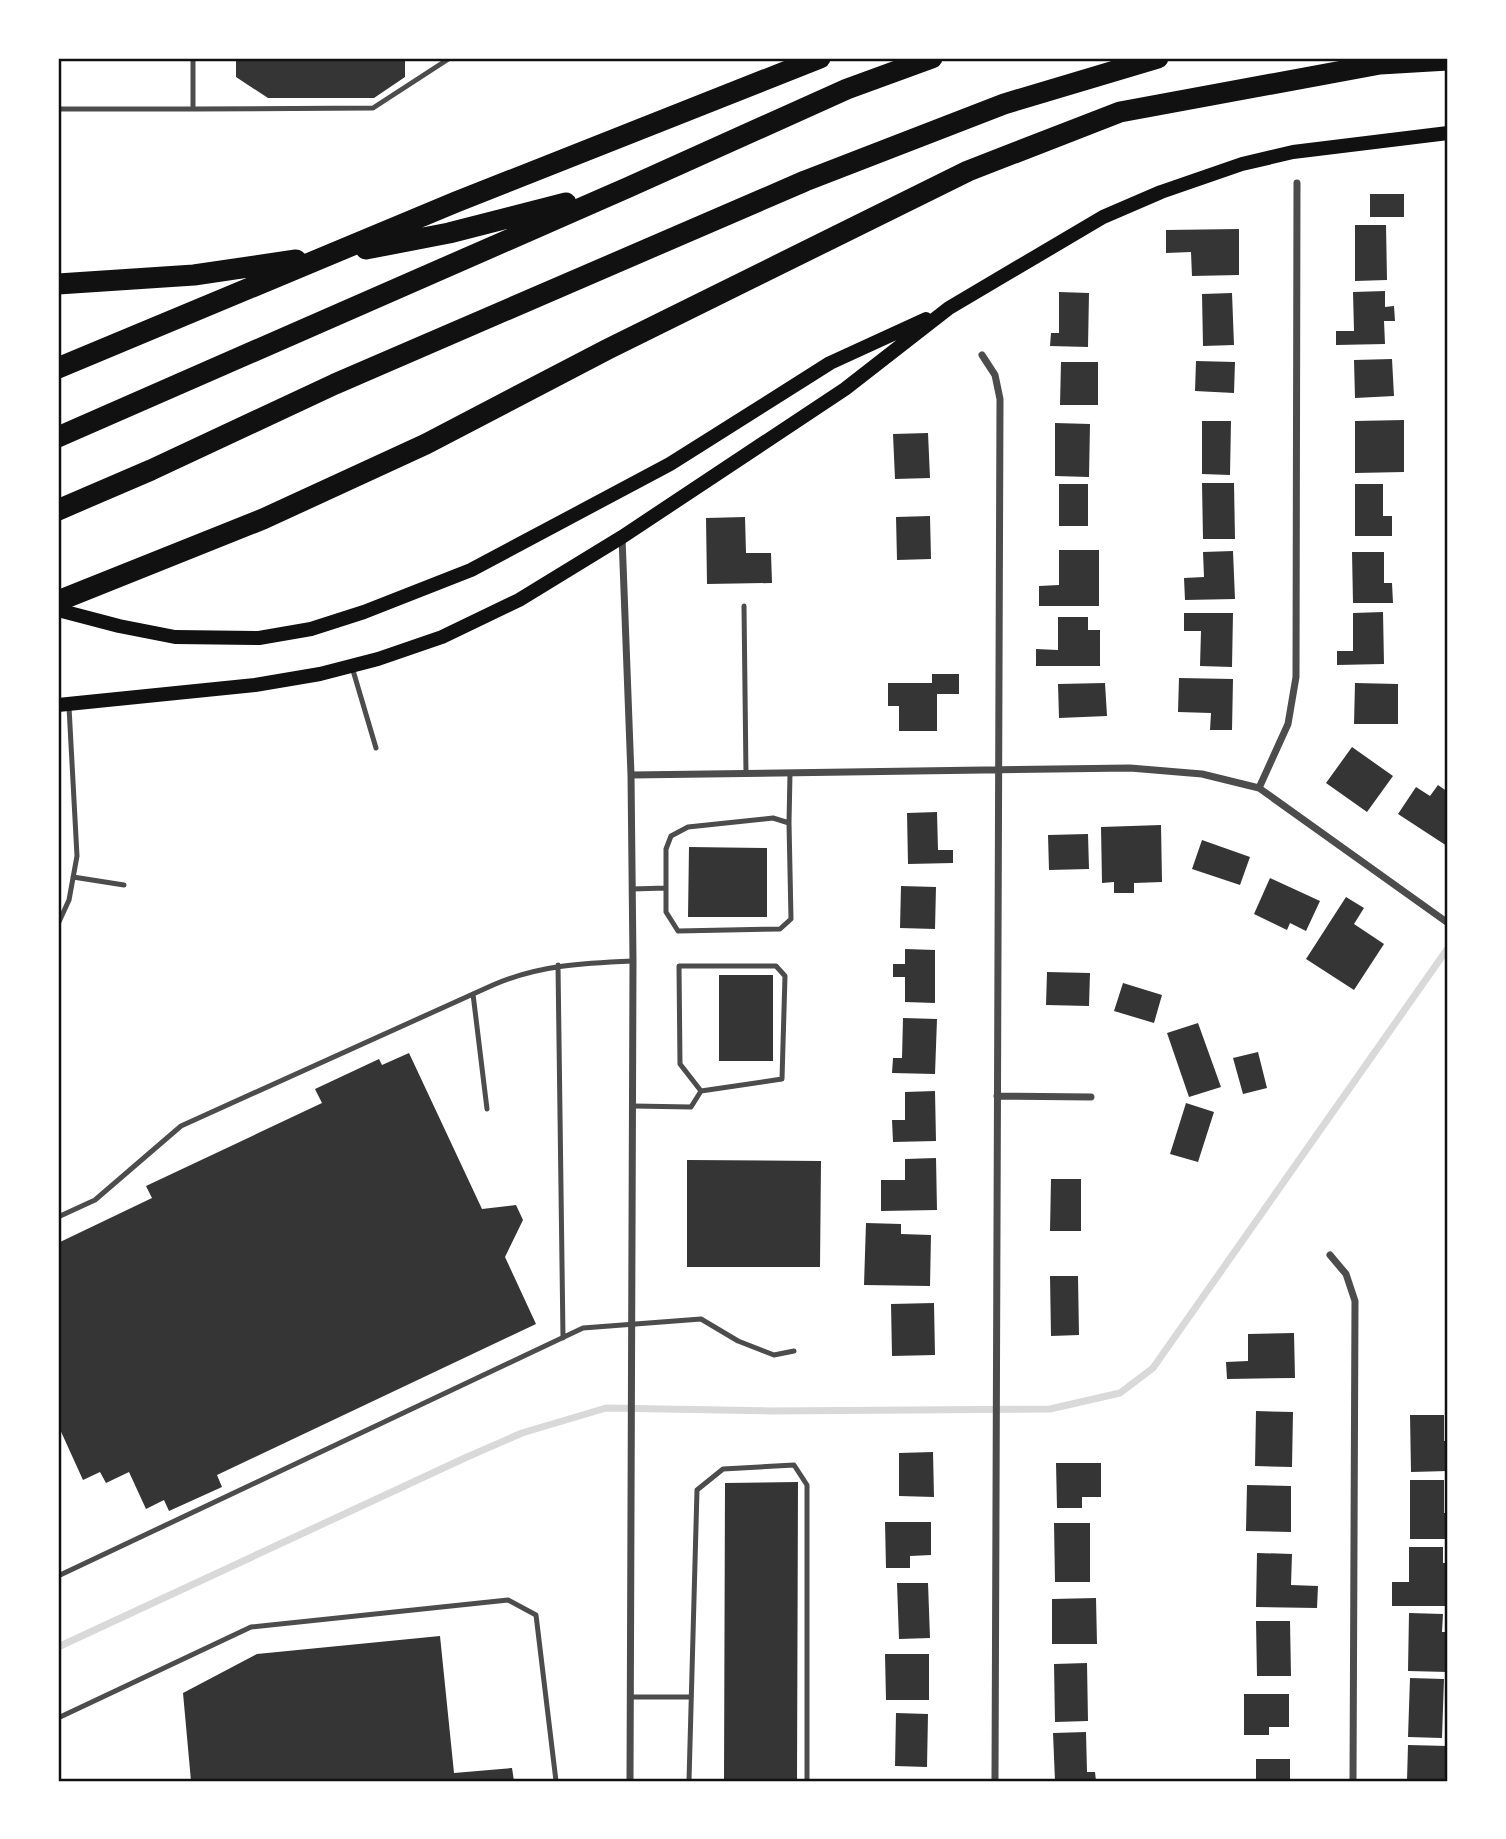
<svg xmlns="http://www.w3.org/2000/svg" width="1506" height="1839" font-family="'Source Sans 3',sans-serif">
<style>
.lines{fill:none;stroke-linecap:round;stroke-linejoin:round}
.stream{stroke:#d9d9d9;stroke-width:7}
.building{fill:#353535}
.service{stroke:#4c4c4c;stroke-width:5}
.minor{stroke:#4c4c4c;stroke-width:7}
.secondary{stroke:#111;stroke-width:14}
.motorway{stroke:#111;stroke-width:21}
.neatline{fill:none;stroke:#111;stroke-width:2.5}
</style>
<rect width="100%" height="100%" fill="#fff"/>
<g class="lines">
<path class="stream" d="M 58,1647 L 467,1457 L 522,1433 L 606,1408 L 771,1411 L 1050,1409 L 1120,1393 L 1153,1368 L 1448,948"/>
</g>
<path class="building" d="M 236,58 L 405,58 L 405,77 L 374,98 L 268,98 L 236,77 Z
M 1370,194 L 1404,194 L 1404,217 L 1370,217 Z
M 1355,225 L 1386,225 L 1387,280 L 1355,281 Z
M 1239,229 L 1239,275 L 1192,276 L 1191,252 L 1166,253 L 1166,230 Z
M 1385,291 L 1385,307 L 1394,306 L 1395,321 L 1384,321 L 1385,344 L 1336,345 L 1336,331 L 1354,331 L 1353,292 Z
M 1059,292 L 1089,293 L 1088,347 L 1050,346 L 1051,333 L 1059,333 Z
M 1232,293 L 1234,345 L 1203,346 L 1202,294 Z
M 1392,359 L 1394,396 L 1355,398 L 1354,360 Z
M 1196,361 L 1235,362 L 1234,393 L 1195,391 Z
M 1061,362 L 1098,362 L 1098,405 L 1060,405 Z
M 1404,420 L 1404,472 L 1355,473 L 1355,421 Z
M 1202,421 L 1231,421 L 1230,475 L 1202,474 Z
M 1055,423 L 1090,424 L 1089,477 L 1055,476 Z
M 928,433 L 930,478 L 895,479 L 893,434 Z
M 1202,483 L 1234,483 L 1235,539 L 1203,539 Z
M 1059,484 L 1088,484 L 1088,526 L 1059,526 Z
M 1355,484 L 1383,484 L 1383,516 L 1392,516 L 1392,536 L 1355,536 Z
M 930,516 L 931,559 L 897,560 L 896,517 Z
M 745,517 L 746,553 L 771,553 L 772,583 L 707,584 L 706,518 Z
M 1059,550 L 1099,550 L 1099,606 L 1039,606 L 1039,586 L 1059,585 Z
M 1233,551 L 1235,599 L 1185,600 L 1184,578 L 1204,577 L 1203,552 Z
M 1352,552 L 1384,552 L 1384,583 L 1392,583 L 1393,603 L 1353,603 Z
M 1383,612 L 1384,664 L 1337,665 L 1337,651 L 1353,651 L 1353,613 Z
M 1184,613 L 1233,613 L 1232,667 L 1200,666 L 1201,631 L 1184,631 Z
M 1058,617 L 1088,617 L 1088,630 L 1100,630 L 1100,666 L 1036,666 L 1036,649 L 1058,650 Z
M 932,674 L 959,674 L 959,694 L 937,694 L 937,731 L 899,731 L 899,706 L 888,706 L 888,683 L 932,683 Z
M 1179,678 L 1233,679 L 1232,730 L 1210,730 L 1211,713 L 1178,712 Z
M 1105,683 L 1107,716 L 1059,718 L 1058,684 Z
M 1355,683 L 1398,684 L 1398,724 L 1354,724 Z
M 1352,747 L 1393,776 L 1367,812 L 1326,783 Z
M 1438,785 L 1448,792 L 1447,846 L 1398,814 L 1416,787 L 1430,796 Z
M 937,812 L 938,850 L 953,850 L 953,863 L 908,864 L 907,813 Z
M 1161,825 L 1162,882 L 1134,883 L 1134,893 L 1114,893 L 1114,882 L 1102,883 L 1101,827 Z
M 1088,834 L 1089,869 L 1049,870 L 1048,835 Z
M 1202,840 L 1250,857 L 1240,885 L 1192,869 Z
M 689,847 L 767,848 L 767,917 L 688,917 Z
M 1270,878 L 1320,901 L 1306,931 L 1290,923 L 1287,930 L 1254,914 Z
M 901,886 L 936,887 L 935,929 L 900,928 Z
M 1346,897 L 1364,908 L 1354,924 L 1384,944 L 1354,990 L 1306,959 Z
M 905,949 L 935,950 L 935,1003 L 905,1002 L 905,977 L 893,977 L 893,964 L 905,964 Z
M 1047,972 L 1090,973 L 1089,1006 L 1046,1005 Z
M 719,975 L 773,975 L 773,1061 L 719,1061 Z
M 1123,983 L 1162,995 L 1154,1023 L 1114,1011 Z
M 903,1018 L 937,1019 L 935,1074 L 892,1073 L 893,1058 L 902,1058 Z
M 1198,1023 L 1221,1087 L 1189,1097 L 1167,1033 Z
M 1258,1052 L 1267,1088 L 1243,1094 L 1233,1058 Z
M 409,1053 L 482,1209 L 516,1205 L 523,1220 L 505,1257 L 536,1324 L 217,1475 L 222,1487 L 169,1511 L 164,1500 L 146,1509 L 129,1472 L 106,1483 L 100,1472 L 83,1480 L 58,1425 L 58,1243 L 152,1198 L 146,1186 L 322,1103 L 315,1089 L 379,1059 L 382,1065 Z
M 935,1091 L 936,1141 L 893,1142 L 892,1120 L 905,1120 L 905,1092 Z
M 1186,1103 L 1214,1112 L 1198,1162 L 1170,1154 Z
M 936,1158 L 937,1210 L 881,1211 L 881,1180 L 905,1180 L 905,1159 Z
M 687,1160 L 821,1161 L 820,1267 L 687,1267 Z
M 1051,1179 L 1081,1179 L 1081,1231 L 1050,1231 Z
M 866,1223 L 901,1224 L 901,1234 L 931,1235 L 930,1286 L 864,1285 Z
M 1050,1276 L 1078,1276 L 1079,1335 L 1051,1336 Z
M 934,1303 L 935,1355 L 892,1356 L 891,1304 Z
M 1294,1333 L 1295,1378 L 1227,1379 L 1226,1362 L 1248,1361 L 1248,1334 Z
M 1256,1411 L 1293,1412 L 1292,1467 L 1255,1466 Z
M 1410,1415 L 1444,1415 L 1444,1441 L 1448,1441 L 1448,1471 L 1411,1472 Z
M 933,1452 L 934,1497 L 899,1496 L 899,1453 Z
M 1056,1463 L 1101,1463 L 1101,1497 L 1082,1497 L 1082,1508 L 1057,1508 Z
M 1410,1480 L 1444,1480 L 1444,1513 L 1448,1513 L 1448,1539 L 1410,1539 Z
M 798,1482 L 797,1781 L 724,1781 L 725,1483 Z
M 1247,1485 L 1291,1486 L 1291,1532 L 1246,1531 Z
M 885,1522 L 931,1522 L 931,1555 L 910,1556 L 910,1568 L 886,1568 Z
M 1054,1523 L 1090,1523 L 1090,1582 L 1055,1582 Z
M 1409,1547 L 1443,1547 L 1443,1563 L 1448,1563 L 1448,1606 L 1392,1606 L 1392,1582 L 1409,1582 Z
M 1257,1553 L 1292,1554 L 1291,1585 L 1318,1586 L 1317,1608 L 1256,1607 Z
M 897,1583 L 928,1583 L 930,1638 L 899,1639 Z
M 1096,1598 L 1097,1644 L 1052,1644 L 1052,1599 Z
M 1409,1613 L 1443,1614 L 1442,1632 L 1448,1632 L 1448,1672 L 1408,1671 Z
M 1256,1621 L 1290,1621 L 1291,1676 L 1257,1676 Z
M 440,1636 L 454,1773 L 512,1768 L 514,1781 L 191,1781 L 183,1693 L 257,1654 Z
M 885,1654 L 929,1654 L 929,1700 L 886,1700 Z
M 1087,1663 L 1088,1721 L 1055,1722 L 1054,1664 Z
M 1410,1678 L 1444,1679 L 1442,1738 L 1408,1737 Z
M 1244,1694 L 1289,1694 L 1289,1727 L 1269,1727 L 1269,1735 L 1244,1735 Z
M 896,1713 L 928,1714 L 927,1767 L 895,1766 Z
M 1086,1732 L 1087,1772 L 1095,1772 L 1096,1781 L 1055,1781 L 1053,1733 Z
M 1408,1745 L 1448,1746 L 1448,1781 L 1407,1781 Z
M 1256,1759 L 1290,1759 L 1290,1781 L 1256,1781 Z"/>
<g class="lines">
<path class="service" d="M 58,109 L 193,109 L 193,58
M 193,109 L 373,108 L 450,58
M 744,606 L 746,774
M 352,667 L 376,748
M 773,818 L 789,823 L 791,919 L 780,929 L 678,931 L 666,912 L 666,849 L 671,836 L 688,827 Z
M 789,823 L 790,773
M 73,877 L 124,885
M 632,889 L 666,888
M 58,924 L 69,900 L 77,856 L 69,707
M 558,965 L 563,1338
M 473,994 L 487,1109
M 633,1106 L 691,1107 L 701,1091 L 680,1064 L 679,966 L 776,966 L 785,976 L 782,1079 L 701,1091
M 58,1217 L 95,1200 L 181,1126 L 493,985 C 539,965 584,963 633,961
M 58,1576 L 583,1328 L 701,1319 L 738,1341 L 774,1355 L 794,1351
M 631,1697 L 691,1697
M 58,1718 L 251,1627 L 508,1600 L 536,1615 L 556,1781
M 689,1781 L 697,1490 L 723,1469 L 794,1465 L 807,1485 L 807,1781"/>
<path class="minor" d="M 982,355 L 995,375 L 1000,399 L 995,1781
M 622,537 L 631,775 L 633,961 L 630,1781
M 631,775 L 1130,768 L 1202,774 L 1259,788 L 1448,923
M 1259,788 L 1288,724 L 1296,677 L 1297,183
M 997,1096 L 1091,1097
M 1330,1255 L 1346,1274 L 1355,1301 L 1353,1781"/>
<path class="secondary" d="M 58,610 L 119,626 L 175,637 L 259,638 L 311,629 L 364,612 L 471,570 L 670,464 L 830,363 L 926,319
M 58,705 L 255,685 L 320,674 L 378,659 L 442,637 L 519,600 L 622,537 L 845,389 L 949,308 L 1103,217 L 1161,192 L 1242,164 L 1293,152 L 1448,133"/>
<path class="motorway" d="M 366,249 L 449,233 L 566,203
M 58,284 L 194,275 L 296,260
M 58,368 L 456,202 L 820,58
M 58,437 L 629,187 L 847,89 L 932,58
M 58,510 L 151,470 L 335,384 L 805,181 L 1004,104 L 1158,58
M 58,601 L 263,519 L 426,444 L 608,349 L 968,171 L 1120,112 L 1380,64 L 1448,60"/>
</g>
<rect width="1506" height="1839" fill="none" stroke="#ffffff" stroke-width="119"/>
<rect x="60" y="60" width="1386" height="1720" class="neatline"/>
</svg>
